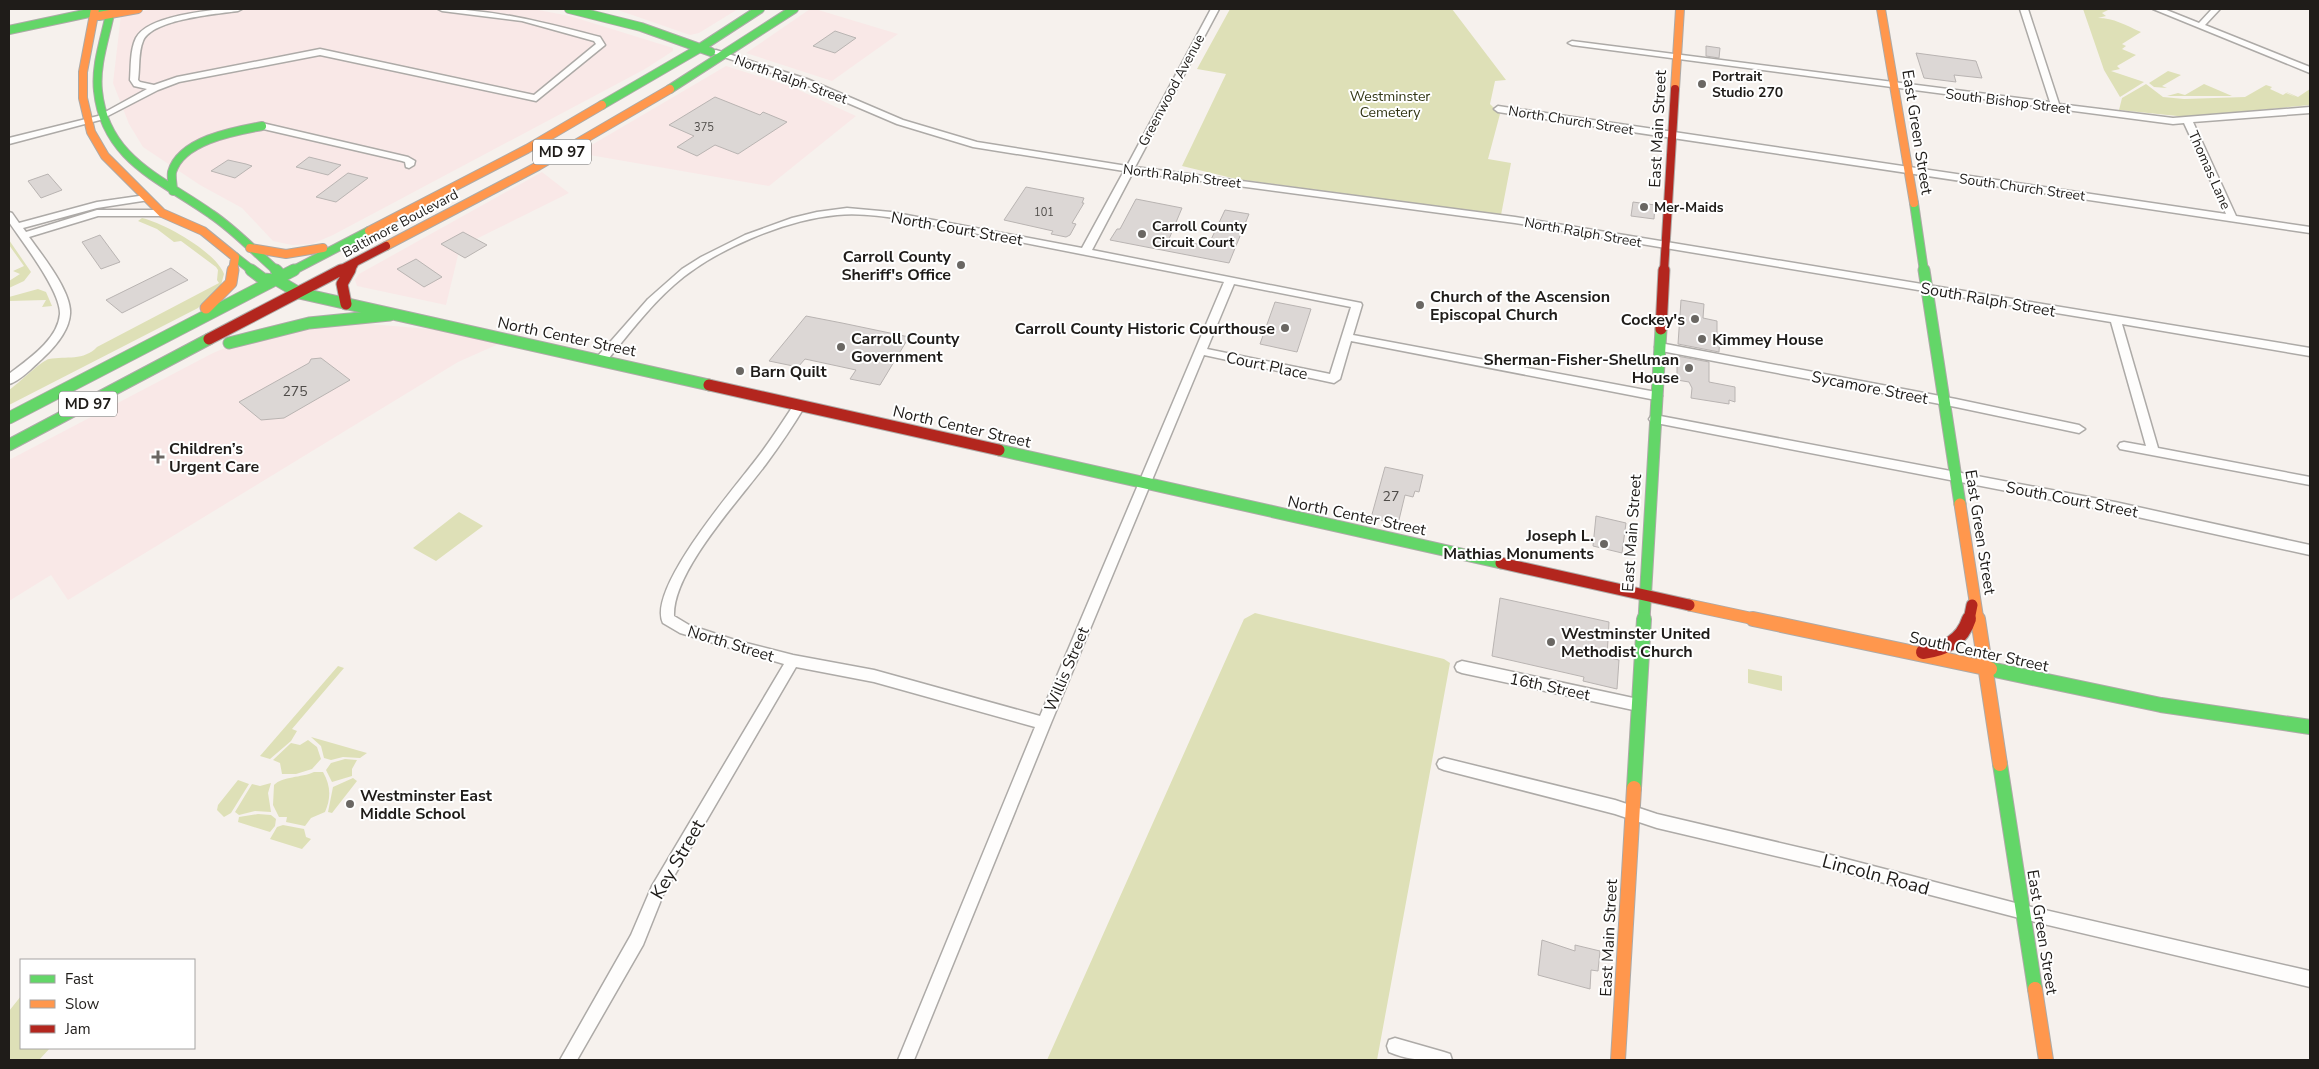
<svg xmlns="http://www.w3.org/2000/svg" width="2319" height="1069" font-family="'Nunito Sans',sans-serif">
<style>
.commercial{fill:#f9e8e7}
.green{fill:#dee0b7}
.building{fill:#dcd7d5;stroke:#b9b4b2}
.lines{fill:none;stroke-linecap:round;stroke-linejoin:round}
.street-casing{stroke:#adaaa7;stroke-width:3}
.fast-far2-casing{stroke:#adaaa7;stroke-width:10}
.fast-far1-casing{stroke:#adaaa7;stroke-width:13}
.fast-casing{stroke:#adaaa7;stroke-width:16}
.slow-far2-casing{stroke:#adaaa7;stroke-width:10}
.slow-far1-casing{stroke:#adaaa7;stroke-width:13}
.slow-casing{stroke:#adaaa7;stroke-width:16}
.jam-far2-casing{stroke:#adaaa7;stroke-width:10}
.jam-far1-casing{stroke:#adaaa7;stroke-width:13}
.jam-casing{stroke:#adaaa7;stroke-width:16}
.street{fill:#fefdfc;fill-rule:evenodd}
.fast-far2{stroke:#63d668;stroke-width:8}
.fast-far1{stroke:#63d668;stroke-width:11}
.fast{stroke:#63d668;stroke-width:14}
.slow-far2{stroke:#ff974d;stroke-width:8}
.slow-far1{stroke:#ff974d;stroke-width:11}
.slow{stroke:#ff974d;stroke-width:14}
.jam-far2{stroke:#b3261e;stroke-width:8}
.jam-far1{stroke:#b3261e;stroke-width:11}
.jam{stroke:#b3261e;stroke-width:14}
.poi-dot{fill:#6a6763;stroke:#fff;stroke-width:2}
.labels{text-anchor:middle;stroke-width:4;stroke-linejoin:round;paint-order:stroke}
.far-number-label{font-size:11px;fill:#4e4b48}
.far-poi-label{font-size:14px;font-weight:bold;fill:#1f1c19;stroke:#fff;text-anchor:start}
.far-street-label{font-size:14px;fill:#1f1c19;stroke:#fff}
.far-park-label{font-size:14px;fill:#323614;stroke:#fff}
.number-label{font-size:14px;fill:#4e4b48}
.shield{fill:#fff;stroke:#62605e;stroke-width:1}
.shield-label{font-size:15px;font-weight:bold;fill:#1f1c19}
.street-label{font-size:16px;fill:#1f1c19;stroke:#fff}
.poi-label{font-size:16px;font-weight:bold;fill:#1f1c19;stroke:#fff;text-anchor:start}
.near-street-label{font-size:19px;fill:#1f1c19;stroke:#fff}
</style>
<rect width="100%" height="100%" fill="#f6f1ed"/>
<path class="commercial" d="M 154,9 L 533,9 L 570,16 L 673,48 L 673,51 L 645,69 L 333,235 L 312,244 L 292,245 L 273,241 L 242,208 L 200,185 L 143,147 L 129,124 L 113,83 L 121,15 Z
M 615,9 L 614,9 L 738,9 L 699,33 L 690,35 Z
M 810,9 L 815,9 L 898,34 L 832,81 L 746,53 Z
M 726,66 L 792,87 L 856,116 L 769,186 L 578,153 Z
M 542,172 L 569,193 L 460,247 L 446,305 L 357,286 L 355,280 L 359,274 Z
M 335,321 L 476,333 L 503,342 L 458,362 L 68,600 L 51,575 L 9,601 L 9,460 L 213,353 L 252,337 Z"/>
<path class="green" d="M 1230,9 L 1452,9 L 1506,80 L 1495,81 L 1490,104 L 1500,114 L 1488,159 L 1511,163 L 1501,215 L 1236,179 L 1182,166 L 1226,74 L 1197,69 Z
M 2083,9 L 2110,9 L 2102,13 L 2106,16 L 2098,18 C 2114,18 2125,25 2141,32 L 2122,44 L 2126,46 L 2122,49 L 2136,55 L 2117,66 L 2120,69 L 2111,71 L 2144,82 L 2120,97 L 2104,70 Z
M 2168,71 L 2181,75 L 2162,86 L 2167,88 L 2154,87 L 2149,83 Z
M 2146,84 L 2163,97 L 2184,99 L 2245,97 L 2266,85 L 2272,87 L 2270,89 L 2283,95 L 2286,93 L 2296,97 L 2284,91 L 2298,97 L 2310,89 L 2310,105 L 2187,117 L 2119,110 L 2122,98 Z
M 2204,84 L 2232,96 L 2167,96 L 2178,93 L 2185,95 Z
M 142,218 C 164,223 216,252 224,274 L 221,285 L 198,308 L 9,405 L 9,390 C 18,384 41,361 49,359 C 66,356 84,361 97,347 L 219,283 L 217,280 L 218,270 L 216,267 L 181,241 L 174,242 L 157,229 L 138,221 Z
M 9,240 L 31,272 L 24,281 L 9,288 L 9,281 L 20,274 L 13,271 L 24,266 L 9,245 Z
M 38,289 L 46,292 L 52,306 L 42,307 L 46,300 L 9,301 L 9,297 Z
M 459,512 L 483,526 L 436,561 L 413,548 Z
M 1255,613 L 1444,659 L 1450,663 L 1377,1060 L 1047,1060 L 1244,619 Z
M 338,666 L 344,668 L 292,729 L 297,731 L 291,741 L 270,759 L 260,756 Z
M 1748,669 L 1782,676 L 1782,691 L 1748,683 Z
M 311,737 L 367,753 L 360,758 L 343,757 L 331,760 L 324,758 L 321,746 Z
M 308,740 L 317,747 L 321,759 L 312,769 L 296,774 L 282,774 L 280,763 L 273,760 L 291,743 L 300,745 Z
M 345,759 L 357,760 L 352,769 L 352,776 L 332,782 L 326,770 L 331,763 Z
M 314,772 L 323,772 C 331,786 331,798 325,812 L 311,818 L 305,826 L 286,822 L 287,817 L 279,817 L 273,805 L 274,785 C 283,776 301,778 314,772 Z
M 353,778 L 357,781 L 332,813 L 328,812 L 333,787 Z
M 238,780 L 249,784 L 231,813 L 224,817 L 217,810 L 218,805 Z
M 271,783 L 268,793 L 271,812 L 255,811 L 239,815 L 235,812 L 252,784 L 260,786 Z
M 258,814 L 271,815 L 276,819 L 275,826 L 270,832 L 238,822 L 239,817 Z
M 283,825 L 304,829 L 306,837 L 311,839 L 302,849 L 270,839 L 277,827 Z
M 21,996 L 21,1048 L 50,1048 L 39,1060 L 9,1060 L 9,1011 Z"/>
<path class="building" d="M 835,31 L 856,38 L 835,53 L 813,46 Z
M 1706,46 L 1720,48 L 1719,58 L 1706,56 Z
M 1916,53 L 1976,61 L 1982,78 L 1954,75 L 1956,82 L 1924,78 Z
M 715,97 L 760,115 L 763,112 L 787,122 L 738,154 L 715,145 L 697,156 L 677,147 L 694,136 L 669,125 Z
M 309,157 L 341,165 L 328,175 L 296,167 Z
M 228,160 L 246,164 L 252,166 L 235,178 L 211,171 Z
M 348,173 L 368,178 L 336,202 L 316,197 Z
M 48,174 L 62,190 L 41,198 L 28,181 Z
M 1026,187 L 1084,198 L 1082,203 L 1084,203 L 1072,223 L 1076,224 L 1070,235 L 1066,237 L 1051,234 L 1053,231 L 1004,220 Z
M 1136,199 L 1182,208 L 1169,239 L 1208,246 L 1225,210 L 1249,214 L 1229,263 L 1110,240 L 1117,229 L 1120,229 Z
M 1633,202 L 1655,205 L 1654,219 L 1631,216 Z
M 463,232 L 487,245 L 465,258 L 441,244 Z
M 100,235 L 120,262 L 101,269 L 82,242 Z
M 416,259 L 442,277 L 424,287 L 397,269 Z
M 171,268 L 188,280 L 122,313 L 106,300 Z
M 1681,300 L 1704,304 L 1703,318 L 1717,321 L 1717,334 L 1720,334 L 1719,352 L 1678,344 Z
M 1275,302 L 1311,309 L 1297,352 L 1260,344 Z
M 806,316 L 842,323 L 909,337 L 880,385 L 850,379 L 856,370 L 805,359 L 798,367 L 769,361 Z
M 1677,356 L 1709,362 L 1709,382 L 1735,387 L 1735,402 L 1729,400 L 1729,404 L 1691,398 L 1692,388 L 1689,382 L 1677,380 Z
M 321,358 L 350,380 L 284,418 L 261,420 L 239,402 L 309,363 L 311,359 Z
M 1385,467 L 1423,475 L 1419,492 L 1415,491 L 1413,497 L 1405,495 L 1398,524 L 1371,518 Z
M 1596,516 L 1626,523 L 1622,553 L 1593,546 Z
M 1500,598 L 1609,622 L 1607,657 L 1619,660 L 1617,689 L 1583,681 L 1584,677 L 1492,656 Z
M 1542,940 L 1575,951 L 1575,945 L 1600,951 L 1598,971 L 1591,970 L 1590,989 L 1538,975 Z"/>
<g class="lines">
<defs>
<path id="street" d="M 221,9 L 242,9 L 238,11 C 217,14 152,19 143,41 C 138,53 140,67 138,80 L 140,82 L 154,85 L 177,77 L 320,49 L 534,95 L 596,44 L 594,41 L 522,21 L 442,11 L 438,9 C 494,9 546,23 600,37 L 605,45 L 536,101 L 320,55 L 179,82 L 158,90 L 100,120 L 9,144 L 9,138 L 98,116 L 147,89 L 134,86 L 130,80 C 131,67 130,50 136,38 C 147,17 199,12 221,9 Z
M 1211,9 L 1219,9 L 1135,167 L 1515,217 L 2310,348 L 2310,356 L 2122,324 L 2158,448 L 2310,477 L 2310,485 L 2120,449 L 2118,446 L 2120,443 L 2124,442 L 2146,446 L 2111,322 L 1515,223 L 1133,172 L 1092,250 L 1361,303 L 1362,305 L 1353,335 L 1656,392 L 1662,396 L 1656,400 L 1351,341 L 1340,379 L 1334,383 L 1204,355 L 1051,723 L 914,1060 L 898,1060 L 1035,727 L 874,682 L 796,667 L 663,895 L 643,945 L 577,1060 L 560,1060 L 631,935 L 652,886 L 784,664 L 680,633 L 663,623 C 646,589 737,485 758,457 C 771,440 783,421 795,403 L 803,403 L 805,406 C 793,426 780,445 766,464 C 740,499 672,572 674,616 L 689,625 L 738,641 L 793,655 L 874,670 L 1040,716 L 1224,282 L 902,219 C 880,216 859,213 837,215 C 784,220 713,250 674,285 C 648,308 627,336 605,363 L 597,363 L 595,360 L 597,357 L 648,299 L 682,269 L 701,257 L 745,235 L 792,218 L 817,212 L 847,208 L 891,212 L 1082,248 L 1124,171 L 973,147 L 897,124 L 801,83 L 709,52 L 716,50 L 807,79 L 903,120 L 977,142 L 1127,166 ZM 1234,284 L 1351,307 L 1330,374 L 1207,349 Z
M 2020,9 L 2028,9 L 2059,104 L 2173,118 L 2310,107 L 2310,113 L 2193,122 L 2236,216 L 2310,227 L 2310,233 L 1498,112 L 1494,109 L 1498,106 L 2226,214 L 2184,123 L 2173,124 L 1572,45 L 1568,43 L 1572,41 L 2050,102 Z
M 2153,9 L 2164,9 L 2199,23 L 2212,9 L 2220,9 L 2205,25 L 2310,67 L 2310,73 Z
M 262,123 L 408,157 L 415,161 L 414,165 L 409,168 L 406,167 L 405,162 L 402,161 L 259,128 L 259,124 Z
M 146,195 L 151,198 L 149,200 L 97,208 L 23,228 L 26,232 L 97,210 L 162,210 L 167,213 L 162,216 L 98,216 L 29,237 C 42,255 72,292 70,314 C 69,331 54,348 42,359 C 33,367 20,381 9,384 L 9,374 C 27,360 58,340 60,314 C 61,291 21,240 9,222 L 9,212 L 12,213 L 19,223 L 97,202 Z
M 1660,343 L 1956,399 L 2079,425 L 2085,429 L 2079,433 L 1956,407 L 1656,350 L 1655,347 L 1656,344 Z
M 1655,415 L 2115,502 L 2310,545 L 2310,555 L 2115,512 L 1651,422 L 1649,419 L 1651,416 Z
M 1462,661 L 1638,699 L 1643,701 L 1645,705 L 1643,709 L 1638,711 L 1462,673 L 1457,671 L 1455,667 L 1457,663 Z
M 1444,758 L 1615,800 L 1657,814 L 1823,853 L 2023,905 L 2310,971 L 2310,987 L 2023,919 L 1823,867 L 1657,828 L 1615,814 L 1444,770 L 1439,768 L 1437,764 L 1439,760 Z
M 1395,1038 L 1444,1052 L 1450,1054 L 1452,1060 C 1431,1061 1410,1061 1389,1052 L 1387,1046 L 1389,1040 Z"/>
<path id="fast-far2" d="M 111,9 C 106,36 95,64 98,91 C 105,160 162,179 211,214 C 235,230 255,252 277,271
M 569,9 L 641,27 L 711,52
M 9,30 L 103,10
M 670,89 L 794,9
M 602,105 L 700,48 L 760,9
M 173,191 C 173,185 171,178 172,172 C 181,140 235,131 262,126
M 1914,203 L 1924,271
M 235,257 L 253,271
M 292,271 L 369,231"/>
<path id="fast-far1" d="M 251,270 L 263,279 L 277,280 L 299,293 L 709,385
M 276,270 L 278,272 L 277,280
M 1924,270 L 1960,504
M 229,343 L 309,323 L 390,315
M 9,418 L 294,270
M 9,445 L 209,339
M 999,450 L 1501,563
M 1644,620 L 1661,329"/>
<path id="fast" d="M 1990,669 L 2161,705 L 2310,727
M 2000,764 L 2035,989
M 1634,788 L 1644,619"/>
<path id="slow-far2" d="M 95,9 L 83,72 L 83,98 L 91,132 L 105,156 L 162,213 L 203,231 L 235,257
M 1881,9 L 1914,203
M 99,16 L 138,9
M 1675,89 L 1680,9
M 369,231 L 527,149 L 602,105
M 386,246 L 538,166 L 670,89
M 250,248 L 286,254 L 323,248
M 233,271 L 235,258"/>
<path id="slow-far1" d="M 206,308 L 231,283 L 233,270
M 1960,504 L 1978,620
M 1689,605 L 1759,620"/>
<path id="slow" d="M 1753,619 L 1990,669
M 1978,619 L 2000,764
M 2035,989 L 2046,1060
M 1618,1060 L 1634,788"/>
<path id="jam-far2" d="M 338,271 L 386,246
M 350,271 L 354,264
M 1664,271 L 1675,89"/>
<path id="jam-far1" d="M 346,304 L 342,284 L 350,270
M 1661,329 L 1664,270
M 209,339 L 341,270
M 709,385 L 999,450
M 1501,563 L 1689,605
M 1969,620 L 1972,605"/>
<path id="jam" d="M 1923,652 C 1945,649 1962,641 1969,619"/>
</defs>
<use href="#street" class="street-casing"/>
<use href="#fast-far2" class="fast-far2-casing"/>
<use href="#fast-far1" class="fast-far1-casing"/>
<use href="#fast" class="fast-casing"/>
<use href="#slow-far2" class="slow-far2-casing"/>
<use href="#slow-far1" class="slow-far1-casing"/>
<use href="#slow" class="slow-casing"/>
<use href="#jam-far2" class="jam-far2-casing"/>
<use href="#jam-far1" class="jam-far1-casing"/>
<use href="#jam" class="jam-casing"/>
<use href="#street" class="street"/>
<use href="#fast-far2" class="fast-far2"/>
<use href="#fast-far1" class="fast-far1"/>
<use href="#fast" class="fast"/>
<use href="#slow-far2" class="slow-far2"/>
<use href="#slow-far1" class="slow-far1"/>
<use href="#slow" class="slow"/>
<use href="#jam-far2" class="jam-far2"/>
<use href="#jam-far1" class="jam-far1"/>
<use href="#jam" class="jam"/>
</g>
<g class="poi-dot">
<circle cx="1702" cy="84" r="5"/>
<circle cx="1644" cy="207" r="5"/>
<circle cx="1142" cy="234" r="5"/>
<circle cx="961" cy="265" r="5"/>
<circle cx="1420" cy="305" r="5"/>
<circle cx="1695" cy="319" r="5"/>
<circle cx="1285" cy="328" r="5"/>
<circle cx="1702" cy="339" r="5"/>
<circle cx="841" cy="347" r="5"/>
<circle cx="1689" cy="368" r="5"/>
<circle cx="740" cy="371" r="5"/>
<path d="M155.5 449.5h5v5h5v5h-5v5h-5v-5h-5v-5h5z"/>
<circle cx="1604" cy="544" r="5"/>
<circle cx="1551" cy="642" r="5"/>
<circle cx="350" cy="804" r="5"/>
</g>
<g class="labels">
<g class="far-number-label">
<text x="704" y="131">375</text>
<text x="1044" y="216">101</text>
</g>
<g class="far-poi-label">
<text x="1712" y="81">Portrait<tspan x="1712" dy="16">Studio 270</tspan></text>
<text x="1654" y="212">Mer-Maids</text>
<text x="1152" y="231">Carroll County<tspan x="1152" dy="16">Circuit Court</tspan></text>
</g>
<g class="far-street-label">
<text transform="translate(791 79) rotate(20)" y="5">North Ralph Street</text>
<text transform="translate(1171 90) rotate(-62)" y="5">Greenwood Avenue</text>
<text transform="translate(2008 101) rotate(7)" y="5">South Bishop Street</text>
<text transform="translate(1571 120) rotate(9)" y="5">North Church Street</text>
<text transform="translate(2210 170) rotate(66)" y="5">Thomas Lane</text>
<text transform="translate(1182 176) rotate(7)" y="5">North Ralph Street</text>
<text transform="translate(2022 187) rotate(8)" y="5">South Church Street</text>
<text transform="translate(400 223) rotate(-28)" y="5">Baltimore Boulevard</text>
<text transform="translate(1583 232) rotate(10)" y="5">North Ralph Street</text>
</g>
<g class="far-park-label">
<text x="1390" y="101">Westminster<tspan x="1390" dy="16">Cemetery</tspan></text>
</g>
<g class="number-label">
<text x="295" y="396">275</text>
<text x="1391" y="501">27</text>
</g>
<g class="shield">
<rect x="533" y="139.5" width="58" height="25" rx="4"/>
<rect x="59" y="391.5" width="58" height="25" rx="4"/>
</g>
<g class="shield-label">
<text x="562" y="157">MD 97</text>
<text x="88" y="409">MD 97</text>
</g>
<g class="street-label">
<text transform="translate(1657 129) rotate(-87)" y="6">East Main Street</text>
<text transform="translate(1918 132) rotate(81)" y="6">East Green Street</text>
<text transform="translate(957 228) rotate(10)" y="6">North Court Street</text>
<text transform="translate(1988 299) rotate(10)" y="6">South Ralph Street</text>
<text transform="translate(567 336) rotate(12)" y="6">North Center Street</text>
<text transform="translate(1267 365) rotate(12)" y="6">Court Place</text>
<text transform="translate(1870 387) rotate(11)" y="6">Sycamore Street</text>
<text transform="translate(962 426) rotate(13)" y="6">North Center Street</text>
<text transform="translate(2072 499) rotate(11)" y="6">South Court Street</text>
<text transform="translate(1357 515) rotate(12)" y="6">North Center Street</text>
<text transform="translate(1981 532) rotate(81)" y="6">East Green Street</text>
<text transform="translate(1631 533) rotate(-86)" y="6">East Main Street</text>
<text transform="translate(731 643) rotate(17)" y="6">North Street</text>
<text transform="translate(1979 651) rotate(12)" y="6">South Center Street</text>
<text transform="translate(1066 669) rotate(-67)" y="6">Willis Street</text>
<text transform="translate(1550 686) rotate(12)" y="6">16th Street</text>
<text transform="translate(2043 932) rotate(81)" y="6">East Green Street</text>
<text transform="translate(1608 938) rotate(-87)" y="6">East Main Street</text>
</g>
<g class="poi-label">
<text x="951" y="262" text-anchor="end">Carroll County<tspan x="951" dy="18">Sheriff's Office</tspan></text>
<text x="1430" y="302">Church of the Ascension<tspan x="1430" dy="18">Episcopal Church</tspan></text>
<text x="1685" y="325" text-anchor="end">Cockey's</text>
<text x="1275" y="334" text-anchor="end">Carroll County Historic Courthouse</text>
<text x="851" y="344">Carroll County<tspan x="851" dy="18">Government</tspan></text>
<text x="1712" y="345">Kimmey House</text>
<text x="1679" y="365" text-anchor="end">Sherman-Fisher-Shellman<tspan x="1679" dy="18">House</tspan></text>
<text x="750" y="377">Barn Quilt</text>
<text x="169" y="454">Children’s<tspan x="169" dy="18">Urgent Care</tspan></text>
<text x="1594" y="541" text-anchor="end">Joseph L.<tspan x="1594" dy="18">Mathias Monuments</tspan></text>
<text x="1561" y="639">Westminster United<tspan x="1561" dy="18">Methodist Church</tspan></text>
<text x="360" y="801">Westminster East<tspan x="360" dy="18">Middle School</tspan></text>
</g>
<g class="near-street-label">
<text transform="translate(677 859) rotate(-60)" y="7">Key Street</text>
<text transform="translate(1876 874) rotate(15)" y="7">Lincoln Road</text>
</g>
</g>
<rect width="2319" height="1069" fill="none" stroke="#1f1c19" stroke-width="20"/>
<rect x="20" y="959" width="175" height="90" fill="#ffffff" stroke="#a5a4a3"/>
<rect x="30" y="975" width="25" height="8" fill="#63d668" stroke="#a5a4a3"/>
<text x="65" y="984" font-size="15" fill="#1f1c19">Fast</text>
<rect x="30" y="1000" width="25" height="8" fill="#ff974d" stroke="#a5a4a3"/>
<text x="65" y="1009" font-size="15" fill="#1f1c19">Slow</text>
<rect x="30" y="1025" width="25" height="8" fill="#b3261e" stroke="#a5a4a3"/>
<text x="65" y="1034" font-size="15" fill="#1f1c19">Jam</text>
</svg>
